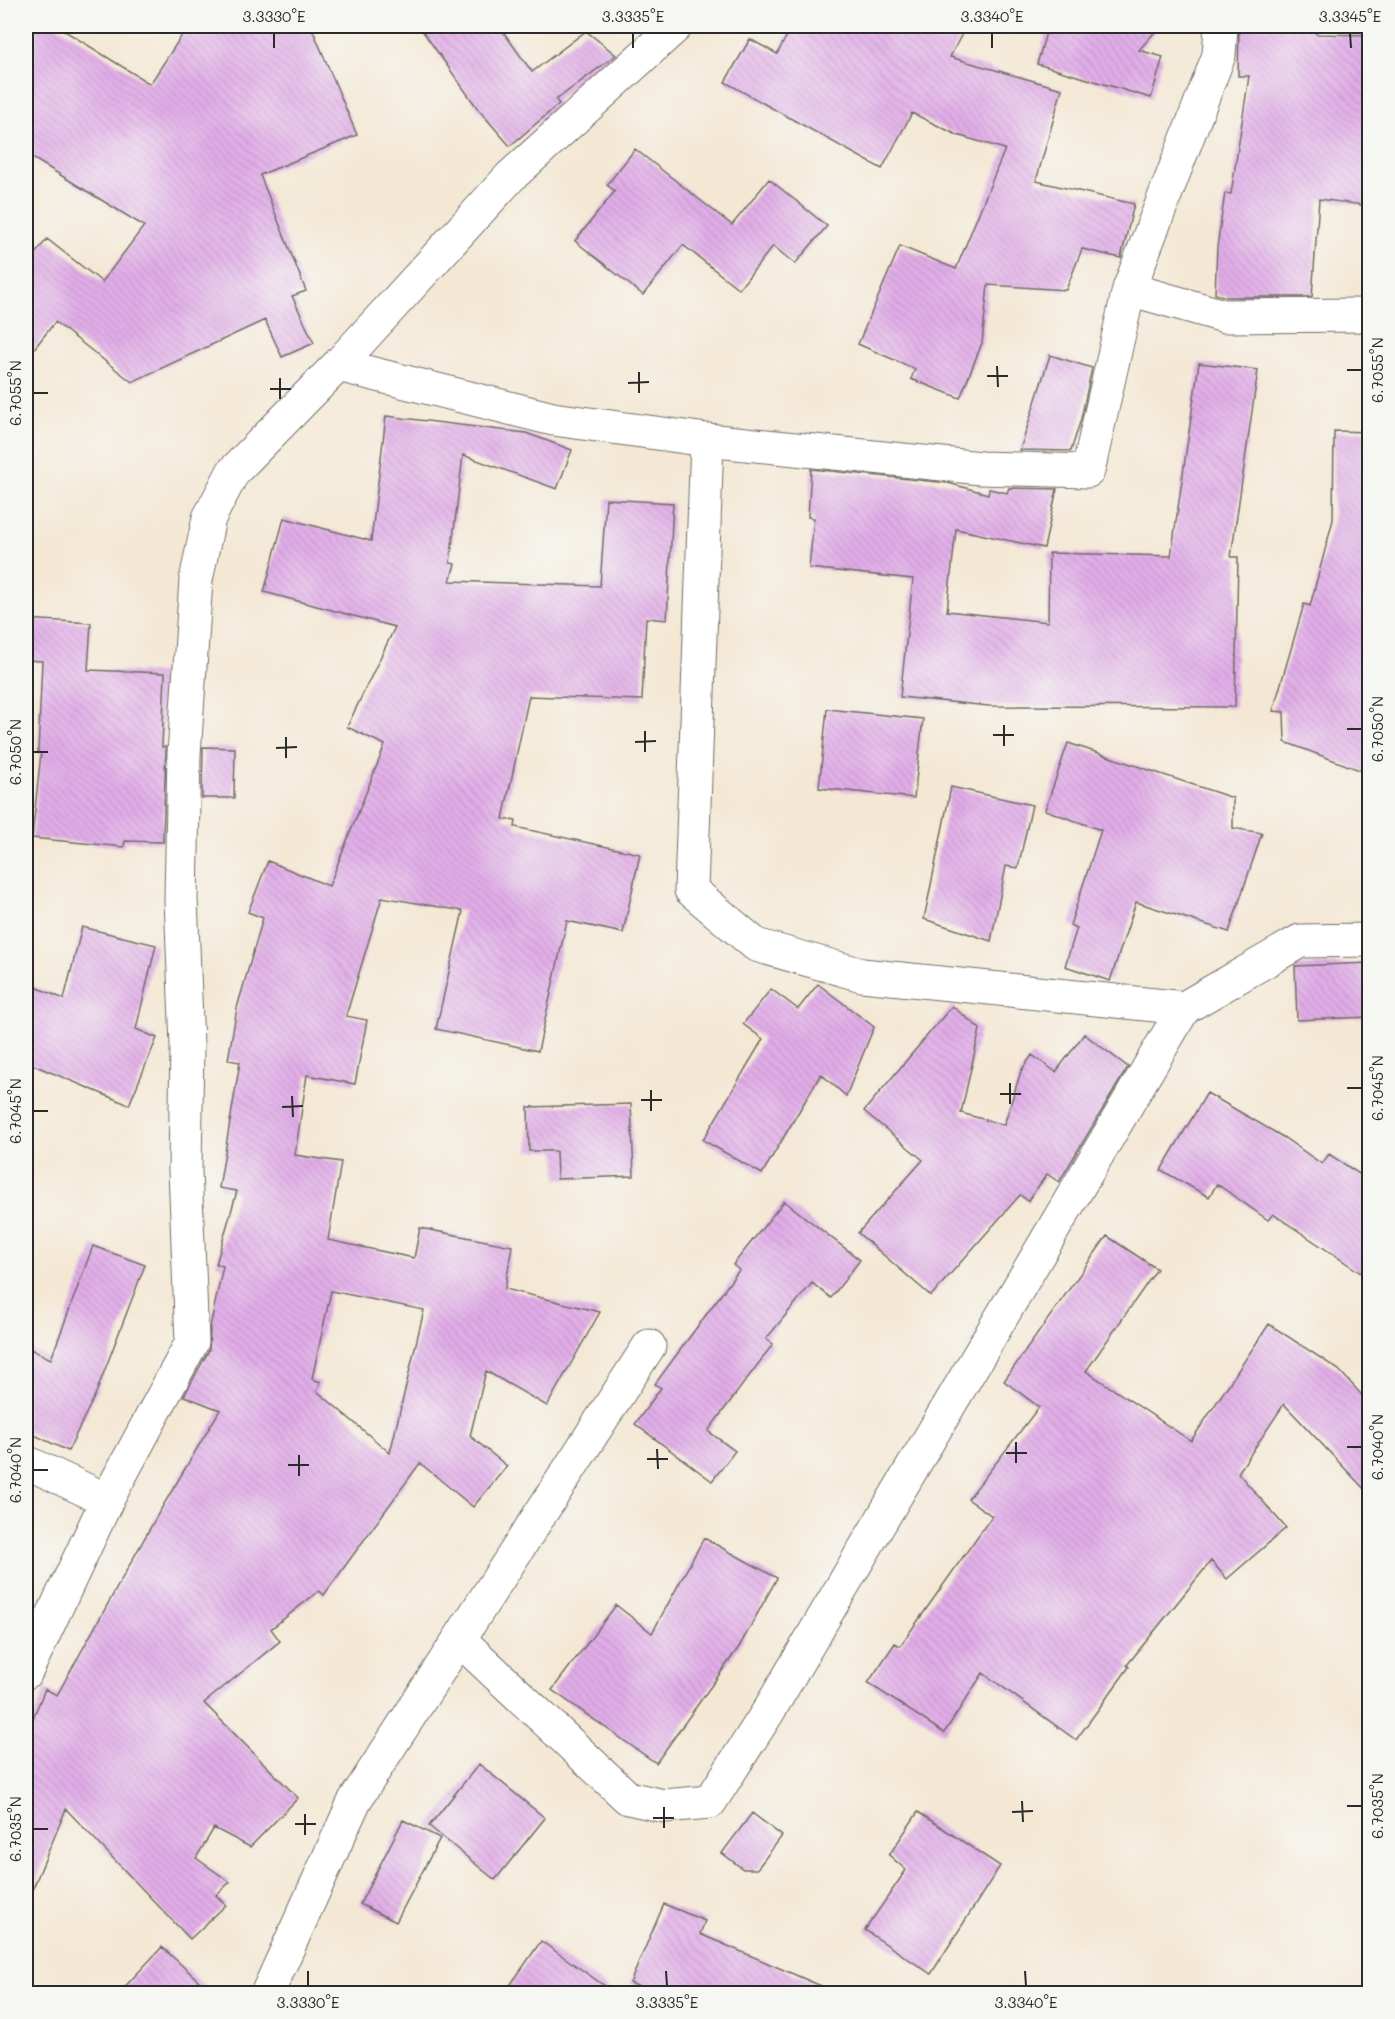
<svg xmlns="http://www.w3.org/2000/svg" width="1395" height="2019" font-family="Mali,sans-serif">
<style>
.building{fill:url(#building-back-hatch);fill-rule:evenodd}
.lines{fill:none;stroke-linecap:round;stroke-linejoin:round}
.minor-casing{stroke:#716d66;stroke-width:35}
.minor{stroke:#fff;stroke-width:33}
.ticks{fill:none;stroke:#2b2b2b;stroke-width:2}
.neatline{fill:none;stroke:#2b2b2b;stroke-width:2}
.ticks-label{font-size:15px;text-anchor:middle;fill:#2b2b2b}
</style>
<defs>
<pattern id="building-back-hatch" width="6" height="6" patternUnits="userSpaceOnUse" patternTransform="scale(1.5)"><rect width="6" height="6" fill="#e1ade8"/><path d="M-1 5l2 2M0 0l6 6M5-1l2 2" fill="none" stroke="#c195c7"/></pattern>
</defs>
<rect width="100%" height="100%" fill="#f6f6f2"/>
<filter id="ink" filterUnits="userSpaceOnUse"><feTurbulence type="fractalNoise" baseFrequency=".0167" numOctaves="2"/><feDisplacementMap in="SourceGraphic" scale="12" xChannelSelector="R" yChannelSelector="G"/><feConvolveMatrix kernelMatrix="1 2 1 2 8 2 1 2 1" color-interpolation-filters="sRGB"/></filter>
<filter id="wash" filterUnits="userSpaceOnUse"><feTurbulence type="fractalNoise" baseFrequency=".008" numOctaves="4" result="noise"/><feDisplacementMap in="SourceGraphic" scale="24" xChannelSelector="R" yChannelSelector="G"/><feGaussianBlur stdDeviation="1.35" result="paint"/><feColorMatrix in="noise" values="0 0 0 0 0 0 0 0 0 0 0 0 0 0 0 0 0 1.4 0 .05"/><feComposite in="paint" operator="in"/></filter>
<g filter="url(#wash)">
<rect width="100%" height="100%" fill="#f4e8d5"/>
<g id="blocks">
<path class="building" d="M 26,26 L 57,26 L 150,84 L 188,26 L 311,26 L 357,135 L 260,175 L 306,291 L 292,296 L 314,343 L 282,357 L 265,320 L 132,382 L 55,322 L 26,359 L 26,265 L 47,239 L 102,282 L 144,226 L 26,154 Z
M 419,26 L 499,26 L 532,72 L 586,31 L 616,55 L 556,100 L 559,104 L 510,146 L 478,109 Z
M 792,26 L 966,26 L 950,57 L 1062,89 L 1036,181 L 1134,204 L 1121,258 L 1082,249 L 1066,290 L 988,285 L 982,343 L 960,398 L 911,379 L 915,369 L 858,344 L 900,246 L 956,269 L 1005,149 L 957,135 L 912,113 L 882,169 L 725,82 L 750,39 L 777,54 Z
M 1048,26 L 1160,26 L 1139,50 L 1163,57 L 1151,98 L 1037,64 Z
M 1239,26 L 1316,26 L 1316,34 L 1370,35 L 1370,206 L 1319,199 L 1312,297 L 1227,297 L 1215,294 L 1217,247 L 1225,193 L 1231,194 L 1249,76 L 1238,76 Z
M 635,149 L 732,225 L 769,179 L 827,226 L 795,264 L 773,246 L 739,289 L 683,245 L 643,295 L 575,241 L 615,191 L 607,185 Z
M 1050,355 L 1092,368 L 1081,419 L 1071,451 L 1020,450 Z
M 1199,363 L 1258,370 L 1231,557 L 1238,557 L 1235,707 L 989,706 L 900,697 L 913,579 L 809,568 L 814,518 L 808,517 L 811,469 L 948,483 L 988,494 L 989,489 L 1007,493 L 1009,488 L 1057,489 L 1044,548 L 956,529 L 947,611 L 1048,622 L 1049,553 L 1171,556 Z
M 386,416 L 526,433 L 572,450 L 557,489 L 463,455 L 450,563 L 455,564 L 450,581 L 600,586 L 606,499 L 673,503 L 667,620 L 646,618 L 642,700 L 529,696 L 503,819 L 516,821 L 515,827 L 640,854 L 623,933 L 567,921 L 538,1051 L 436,1029 L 463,911 L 382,897 L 346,1016 L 367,1020 L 355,1084 L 307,1075 L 295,1155 L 341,1162 L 328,1240 L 414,1258 L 420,1228 L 512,1246 L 505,1289 L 600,1312 L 547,1406 L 486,1371 L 470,1436 L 507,1466 L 473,1507 L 420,1463 L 324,1595 L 319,1591 L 271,1629 L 280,1641 L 204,1703 L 298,1798 L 250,1847 L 214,1828 L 196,1858 L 230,1882 L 216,1895 L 226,1905 L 190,1939 L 66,1809 L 26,1905 L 26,1735 L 45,1689 L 57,1695 L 158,1514 L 220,1410 L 184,1396 L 209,1350 L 210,1327 L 223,1266 L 216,1264 L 237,1191 L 219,1188 L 240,1062 L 228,1060 L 237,1008 L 263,918 L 248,912 L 268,861 L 329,886 L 385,745 L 347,727 L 395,627 L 264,592 L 284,518 L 371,541 ZM 331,1291 L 424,1310 L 390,1453 L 317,1391 L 321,1382 L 312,1379 Z
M 1334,431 L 1370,432 L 1370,774 L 1285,742 L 1284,712 L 1273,711 L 1304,604 L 1310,606 L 1333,520 Z
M 26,619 L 91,623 L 88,670 L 165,673 L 162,747 L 166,747 L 163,842 L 125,841 L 124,847 L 32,838 L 41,753 L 38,753 L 42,661 L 26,660 Z
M 827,709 L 923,719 L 914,798 L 819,788 Z
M 1068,743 L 1233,798 L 1233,828 L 1262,833 L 1229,932 L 1136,902 L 1110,981 L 1065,966 L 1077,928 L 1070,925 L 1101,830 L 1045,810 Z
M 203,747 L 235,748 L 234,798 L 202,798 Z
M 951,787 L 1032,805 L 1018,868 L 1006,866 L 991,941 L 924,919 Z
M 82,927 L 156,945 L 136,1029 L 157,1038 L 129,1105 L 26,1062 L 26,983 L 64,999 Z
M 1370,963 L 1370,1017 L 1297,1020 L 1295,966 Z
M 818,984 L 874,1027 L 846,1096 L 821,1074 L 762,1174 L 703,1140 L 763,1039 L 743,1024 L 771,989 L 798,1009 Z
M 952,1006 L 980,1029 L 961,1113 L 1004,1125 L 1021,1071 L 1032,1055 L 1056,1072 L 1084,1034 L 1128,1067 L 1059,1182 L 1047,1174 L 1028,1201 L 1020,1195 L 931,1296 L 858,1233 L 923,1160 L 864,1111 Z
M 1207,1093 L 1283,1137 L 1322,1164 L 1329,1154 L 1370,1181 L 1370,1279 L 1273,1214 L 1268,1220 L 1217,1184 L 1209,1197 L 1161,1170 Z
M 631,1104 L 634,1176 L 557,1179 L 556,1151 L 529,1151 L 528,1107 Z
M 784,1201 L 860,1260 L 831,1298 L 812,1283 L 766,1339 L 773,1344 L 708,1431 L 735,1451 L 712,1481 L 635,1424 L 661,1388 L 655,1384 L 739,1270 L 733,1265 Z
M 1107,1236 L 1157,1269 L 1086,1371 L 1191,1441 L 1269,1324 L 1339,1370 L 1370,1404 L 1370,1495 L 1284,1404 L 1238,1473 L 1286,1528 L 1227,1579 L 1211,1561 L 1127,1665 L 1129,1667 L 1076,1740 L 983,1673 L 944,1733 L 868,1683 L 895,1643 L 900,1646 L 992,1516 L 968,1499 L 1039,1407 L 1004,1381 Z
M 93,1246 L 145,1265 L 96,1393 L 68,1451 L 26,1431 L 26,1347 L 51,1359 Z
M 704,1538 L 777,1578 L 739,1647 L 656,1763 L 552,1690 L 616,1605 L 652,1633 Z
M 479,1764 L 545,1818 L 495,1880 L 429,1826 Z
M 918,1812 L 1000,1866 L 931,1974 L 865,1930 L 906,1870 L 889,1855 Z
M 752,1813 L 782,1836 L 757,1869 L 743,1869 L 722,1853 Z
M 403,1820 L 440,1838 L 396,1922 L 360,1904 Z
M 664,1904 L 705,1921 L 700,1934 L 840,1994 L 656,1994 L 630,1983 Z
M 541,1941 L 616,1994 L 504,1994 Z
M 162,1947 L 213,1994 L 118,1994 Z"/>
</g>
</g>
<g filter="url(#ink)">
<use href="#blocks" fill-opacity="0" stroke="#716d66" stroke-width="1.5"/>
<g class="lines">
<defs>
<path id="minor" d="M 1129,289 L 1224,316 L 1370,315
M 338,365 L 553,419 L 707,440 L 981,468 L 1088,471 L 1129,289 L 1219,55 L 1221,26
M 707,440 L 691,890 L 756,945 L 862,975 L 1184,1008 L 1300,941 L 1370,940
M 26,1462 L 107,1500
M 460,1640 L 628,1798 L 664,1806 L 710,1802 L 768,1712 L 1184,1008
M 26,1672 L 107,1500 L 192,1342 L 185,1170 L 187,1045 L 181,899 L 184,754 L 196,580 L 209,518 L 233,472 L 338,365 L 510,177 L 676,26
M 267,1994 L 355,1800 L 649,1346"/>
</defs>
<use href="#minor" class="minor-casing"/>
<use href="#minor" class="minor"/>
</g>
</g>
<path class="ticks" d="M 274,33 L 274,48M 633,33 L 633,48M 992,33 L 992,48M 1350,33 L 1351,48M 997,366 L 998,387M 1347,370 L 1362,370M 639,372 L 639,393M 987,376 L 1008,376M 280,378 L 280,399M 628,383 L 649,382M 270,389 L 291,389M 33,393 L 48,393M 1004,725 L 1004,746M 1347,729 L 1362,729M 645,731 L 645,752M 993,735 L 1014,735M 286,737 L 286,758M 635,742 L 656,741M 276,748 L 297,747M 33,752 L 48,752M 1010,1083 L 1010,1104M 1347,1088 L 1362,1088M 651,1090 L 651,1111M 1000,1094 L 1021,1094M 292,1096 L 293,1117M 641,1100 L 662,1100M 282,1107 L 303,1106M 33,1111 L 48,1111M 1016,1442 L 1016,1463M 1347,1447 L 1362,1447M 657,1449 L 658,1469M 1006,1453 L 1027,1453M 299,1455 L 299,1476M 647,1459 L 668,1459M 288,1465 L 309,1465M 33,1470 L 48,1470M 1022,1801 L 1023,1822M 1347,1806 L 1362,1806M 664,1807 L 664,1828M 1012,1812 L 1033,1811M 305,1814 L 305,1835M 653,1818 L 674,1818M 295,1824 L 316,1824M 33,1829 L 48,1829M 308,1971 L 308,1986M 666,1971 L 667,1986M 1025,1971 L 1026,1986"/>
<rect width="1395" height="2019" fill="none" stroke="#f6f6f2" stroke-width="66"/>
<rect x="33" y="33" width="1329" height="1953" class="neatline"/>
<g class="ticks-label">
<text x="274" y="22">3.3330°E</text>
<text x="633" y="22">3.3335°E</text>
<text x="992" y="22">3.3340°E</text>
<text x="1350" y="22">3.3345°E</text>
<text transform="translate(1378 370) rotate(-90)" y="5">6.7055°N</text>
<text transform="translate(16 393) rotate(-90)" y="5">6.7055°N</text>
<text transform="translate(1378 729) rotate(-90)" y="5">6.7050°N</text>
<text transform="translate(16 752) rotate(-90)" y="5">6.7050°N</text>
<text transform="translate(1378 1088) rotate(-90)" y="5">6.7045°N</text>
<text transform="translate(16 1111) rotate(-90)" y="5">6.7045°N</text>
<text transform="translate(1378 1447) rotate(-90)" y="5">6.7040°N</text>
<text transform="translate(16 1470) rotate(-90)" y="5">6.7040°N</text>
<text transform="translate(1378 1806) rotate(-90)" y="5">6.7035°N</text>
<text transform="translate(16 1829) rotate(-90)" y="5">6.7035°N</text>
<text x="308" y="2008">3.3330°E</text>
<text x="667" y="2008">3.3335°E</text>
<text x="1026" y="2008">3.3340°E</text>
</g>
</svg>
